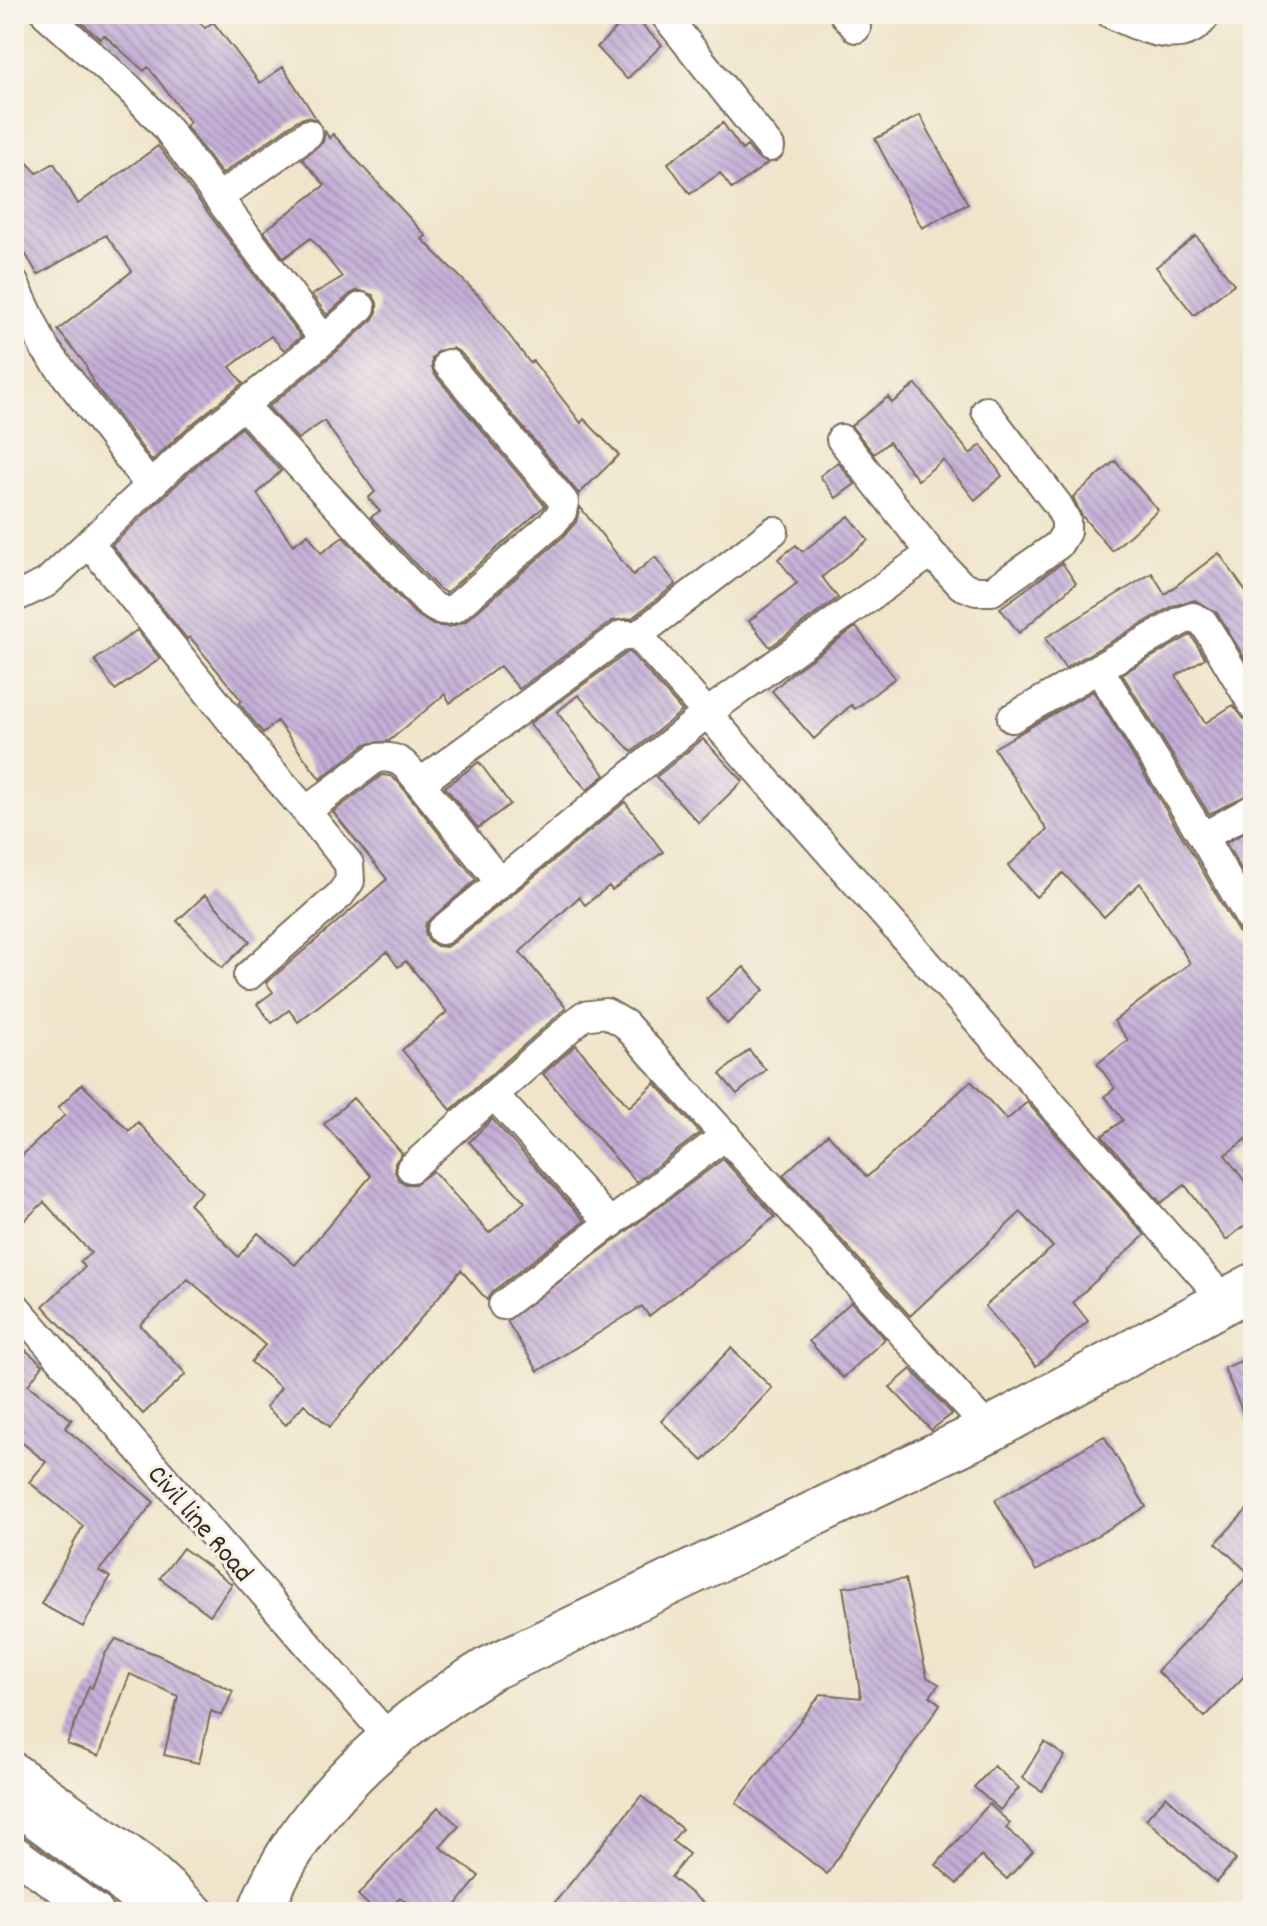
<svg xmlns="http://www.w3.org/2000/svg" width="1267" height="1926" font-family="Dekko,sans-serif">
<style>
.building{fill:url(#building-back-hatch)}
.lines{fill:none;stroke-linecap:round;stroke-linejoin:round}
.minor-casing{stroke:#7a6b5b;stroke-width:32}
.tertiary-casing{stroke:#7a6b5b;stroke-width:38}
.secondary-casing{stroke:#7a6b5b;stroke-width:42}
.trunk-casing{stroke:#7a6b5b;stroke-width:48}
.minor{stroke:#fff;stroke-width:28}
.tertiary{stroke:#fff;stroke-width:34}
.secondary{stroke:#fff;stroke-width:38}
.trunk{stroke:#fff;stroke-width:44}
.labels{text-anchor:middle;stroke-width:6;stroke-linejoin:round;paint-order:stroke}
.street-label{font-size:28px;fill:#3b2a1e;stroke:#f7f3e8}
</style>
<defs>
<pattern id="building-back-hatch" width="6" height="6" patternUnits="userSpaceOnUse" patternTransform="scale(2)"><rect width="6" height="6" fill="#c3aed7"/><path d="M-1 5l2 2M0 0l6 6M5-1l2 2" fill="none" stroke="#a08eae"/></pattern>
</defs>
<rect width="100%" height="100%" fill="#f7f3e8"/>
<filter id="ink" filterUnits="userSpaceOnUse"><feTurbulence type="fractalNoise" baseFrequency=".0125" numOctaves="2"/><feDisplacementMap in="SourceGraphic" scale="16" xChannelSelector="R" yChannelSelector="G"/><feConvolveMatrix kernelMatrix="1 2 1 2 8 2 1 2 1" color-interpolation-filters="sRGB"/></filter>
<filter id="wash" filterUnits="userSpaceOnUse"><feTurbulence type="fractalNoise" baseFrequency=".006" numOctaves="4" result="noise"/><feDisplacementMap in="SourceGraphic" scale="32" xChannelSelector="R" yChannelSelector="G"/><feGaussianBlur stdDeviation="1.8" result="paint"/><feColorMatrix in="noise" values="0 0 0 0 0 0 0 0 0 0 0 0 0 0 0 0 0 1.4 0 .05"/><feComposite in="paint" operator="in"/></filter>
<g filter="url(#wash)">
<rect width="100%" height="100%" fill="#f0e5cb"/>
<g id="blocks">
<path class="building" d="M 72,14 L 190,14 L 205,28 L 213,22 L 260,83 L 283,67 L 317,120 L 307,117 L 298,120 L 222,174 L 186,126 L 190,122 L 148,67 L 144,71 L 104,35 L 100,39 Z
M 631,14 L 662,45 L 627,79 L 597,47 Z
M 920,115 L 968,204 L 922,228 L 875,139 Z
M 723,123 L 742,150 L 747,146 L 757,158 L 768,163 L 732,189 L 720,173 L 690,194 L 668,163 Z
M 325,131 L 329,138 L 333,134 L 426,236 L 422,239 L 481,298 L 530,363 L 533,361 L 581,423 L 584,419 L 619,455 L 579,494 L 461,353 L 453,348 L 438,351 L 432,359 L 432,368 L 435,375 L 545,506 L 446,593 L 438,588 L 371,517 L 380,511 L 368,498 L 375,492 L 324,421 L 298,439 L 268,407 L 335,353 L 372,320 L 377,312 L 377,303 L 373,295 L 358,290 L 350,294 L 327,315 L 312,295 L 342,277 L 311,238 L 284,258 L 264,231 L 325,185 L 302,159 L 323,142 Z
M 158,146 L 301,337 L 284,350 L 271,336 L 230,367 L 243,383 L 186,429 L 152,461 L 93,382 L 85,364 L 58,330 L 132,271 L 106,235 L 38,275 L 14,235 L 14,149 L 37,173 L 54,163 L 78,204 Z
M 1196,236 L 1234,284 L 1194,315 L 1156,267 Z
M 916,384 L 970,454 L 981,445 L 1002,476 L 975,500 L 943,460 L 918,480 L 889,442 L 874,454 L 851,426 L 888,397 L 892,403 Z
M 241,428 L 281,471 L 257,494 L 293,545 L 308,534 L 321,553 L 343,537 L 414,613 L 433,625 L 449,627 L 466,621 L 564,536 L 576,522 L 580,507 L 633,575 L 655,557 L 676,584 L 632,618 L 612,621 L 519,689 L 500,666 L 450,703 L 445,694 L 389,741 L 366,744 L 320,779 L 277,721 L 263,733 L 239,703 L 242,701 L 190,637 L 187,639 L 112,545 L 208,455 Z
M 1115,461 L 1158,510 L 1112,551 L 1082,516 L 1073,497 Z
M 838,462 L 855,484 L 836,498 L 820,476 Z
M 849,516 L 868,540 L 822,577 L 838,598 L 770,647 L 749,621 L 797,583 L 778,559 L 796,545 L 802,552 Z
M 1219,553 L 1253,602 L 1253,672 L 1217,613 L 1195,600 L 1173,606 L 1065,668 L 1045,638 L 1152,573 L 1165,594 Z
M 1062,563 L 1076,583 L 1019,633 L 1000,608 Z
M 856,627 L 895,678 L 855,709 L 851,705 L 814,739 L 772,691 L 791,674 Z
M 137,630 L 160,659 L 115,690 L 95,660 Z
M 1191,635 L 1205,658 L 1176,676 L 1205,723 L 1233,705 L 1244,719 L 1253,722 L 1253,792 L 1209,814 L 1122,674 Z
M 628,652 L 630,652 L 682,711 L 632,752 L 578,695 L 557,712 L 605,775 L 587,790 L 529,724 Z
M 1093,691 L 1188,846 L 1238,932 L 1245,939 L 1253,941 L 1253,1134 L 1225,1155 L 1253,1192 L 1253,1219 L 1226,1240 L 1185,1185 L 1161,1203 L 1102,1136 L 1123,1120 L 1105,1096 L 1115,1088 L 1097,1064 L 1128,1040 L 1114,1021 L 1190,963 L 1140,883 L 1104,917 L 1063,873 L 1036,897 L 1008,866 L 1047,830 L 994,748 Z
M 703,739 L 743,781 L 699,823 L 656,777 Z
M 479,762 L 510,804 L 478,828 L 445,787 Z
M 382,775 L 390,776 L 398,782 L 476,880 L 426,923 L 425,932 L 428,940 L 437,946 L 446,947 L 453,943 L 625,802 L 663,852 L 612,890 L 609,886 L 585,905 L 579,897 L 520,952 L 566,1008 L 451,1110 L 402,1050 L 447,1012 L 406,961 L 398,967 L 387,952 L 298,1022 L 289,1010 L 272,1023 L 257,1004 L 273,992 L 266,983 L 387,879 L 333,812 Z
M 1251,829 L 1253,833 L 1253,890 L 1226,843 Z
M 205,895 L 250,941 L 222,968 L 177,921 Z
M 744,967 L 764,990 L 727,1024 L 706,999 Z
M 576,1045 L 629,1107 L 655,1083 L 700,1133 L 636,1182 L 543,1074 Z
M 749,1050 L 766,1070 L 737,1094 L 720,1074 Z
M 971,1081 L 1007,1120 L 1027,1102 L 1145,1235 L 1073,1302 L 1088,1321 L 1036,1366 L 985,1306 L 1053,1247 L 1021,1212 L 910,1316 L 783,1175 L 828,1134 L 867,1177 Z
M 82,1084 L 129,1131 L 138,1122 L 202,1192 L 189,1204 L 238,1257 L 258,1233 L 295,1265 L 371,1176 L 324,1124 L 353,1098 L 402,1153 L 395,1163 L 395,1172 L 399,1180 L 406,1184 L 415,1184 L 433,1171 L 489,1233 L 525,1202 L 469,1142 L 492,1119 L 585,1221 L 493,1291 L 487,1300 L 461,1270 L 330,1427 L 304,1404 L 286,1425 L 266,1407 L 281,1388 L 251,1362 L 265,1345 L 188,1279 L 140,1325 L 186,1374 L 143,1414 L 43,1306 L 85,1267 L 80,1262 L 91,1253 L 44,1202 L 14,1230 L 14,1163 L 65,1115 L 58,1108 Z
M 723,1159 L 775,1217 L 649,1316 L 642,1306 L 538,1371 L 507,1321 Z
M 851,1302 L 885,1339 L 843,1378 L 809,1341 Z
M 14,1340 L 43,1365 L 28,1385 L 72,1420 L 65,1428 L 154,1502 L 99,1571 L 110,1577 L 83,1627 L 41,1604 L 83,1526 L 29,1482 L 46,1462 L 14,1436 Z
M 731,1348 L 772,1388 L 703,1461 L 661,1421 Z
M 1253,1356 L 1253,1436 L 1224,1368 Z
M 911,1369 L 952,1414 L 931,1430 L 890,1387 Z
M 1104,1436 L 1146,1507 L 1036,1571 L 995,1500 Z
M 1253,1503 L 1253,1667 L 1205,1717 L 1157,1671 L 1250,1574 L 1216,1543 Z
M 183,1548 L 232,1584 L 210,1615 L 160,1578 Z
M 905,1579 L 927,1677 L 939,1684 L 930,1696 L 940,1704 L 827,1874 L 736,1803 L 821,1694 L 861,1698 L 843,1587 Z
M 116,1639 L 158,1655 L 233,1691 L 222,1716 L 211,1711 L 199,1763 L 164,1755 L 178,1696 L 130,1674 L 99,1756 L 67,1744 L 89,1686 L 92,1688 L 105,1654 Z
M 1044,1742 L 1065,1756 L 1042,1791 L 1022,1778 Z
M 994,1766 L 1019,1788 L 1000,1810 L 974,1787 Z
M 641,1796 L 682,1829 L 672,1841 L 689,1854 L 671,1877 L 714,1912 L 633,1912 L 620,1902 L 612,1912 L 547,1912 Z
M 1166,1796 L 1236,1860 L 1216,1882 L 1146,1819 Z
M 989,1804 L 1010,1823 L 1006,1828 L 1033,1851 L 1007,1879 L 981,1856 L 957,1884 L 936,1865 Z
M 438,1807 L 459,1826 L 440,1847 L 479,1876 L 451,1912 L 420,1912 L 400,1897 L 386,1912 L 376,1912 L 358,1895 Z"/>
</g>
</g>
<g filter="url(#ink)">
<use href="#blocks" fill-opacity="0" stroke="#7a6b5b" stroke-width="2"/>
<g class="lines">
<defs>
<path id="minor" d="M 46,14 L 130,89 L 165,126 L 324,340
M 664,14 L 770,147
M 844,14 L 856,28
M 1111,14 C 1142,28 1184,50 1207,14
M 218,198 L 308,134
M 14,283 L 44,347 L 150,486
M 243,405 L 426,601 C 436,609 442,613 455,608 L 553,523 L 562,512 L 564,502 L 448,364
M 841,439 L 931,553 L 961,585 L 976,591 L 992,591 L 1058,545 L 1066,532 L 1066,520 L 1058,505 L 986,411
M 89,543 L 268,767 L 306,811 L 376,758 C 400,755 406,765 420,783 L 622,635 L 638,635 L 1225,1301
M 14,598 L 46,583 L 197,442 L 324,340 L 361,307
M 638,635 L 774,531
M 1099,669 L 1203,837 L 1253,924
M 1012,718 L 1181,621 L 1193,617 L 1203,622 L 1210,633 L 1253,705
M 420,783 L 499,881
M 1203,837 L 1253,809
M 442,930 L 707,713 L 931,553
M 248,976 L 340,895 L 350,881 L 349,864 L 306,811
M 494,1095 L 611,1224
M 411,1168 L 583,1016 L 606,1013 L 625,1024 L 989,1430
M 14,1305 L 389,1738
M 503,1305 L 726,1135"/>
<path id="tertiary" d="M 14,1770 L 144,1863 L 197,1912
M 14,1853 L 96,1912"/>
<path id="secondary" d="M 14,1803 L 119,1880 L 153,1912"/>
<path id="trunk" d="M 260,1912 C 302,1805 392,1729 487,1670 L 989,1430 L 1253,1286"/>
</defs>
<use href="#minor" class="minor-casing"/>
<use href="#tertiary" class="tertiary-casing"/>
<use href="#secondary" class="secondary-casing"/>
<use href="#trunk" class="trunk-casing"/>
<use href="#minor" class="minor"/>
<use href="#tertiary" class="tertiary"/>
<use href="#secondary" class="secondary"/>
<use href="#trunk" class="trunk"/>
</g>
</g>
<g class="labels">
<g class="street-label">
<text transform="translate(202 1522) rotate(49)" y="10">Civil line Road</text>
</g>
</g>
<rect width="1267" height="1926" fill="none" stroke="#f7f3e8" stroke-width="48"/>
</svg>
